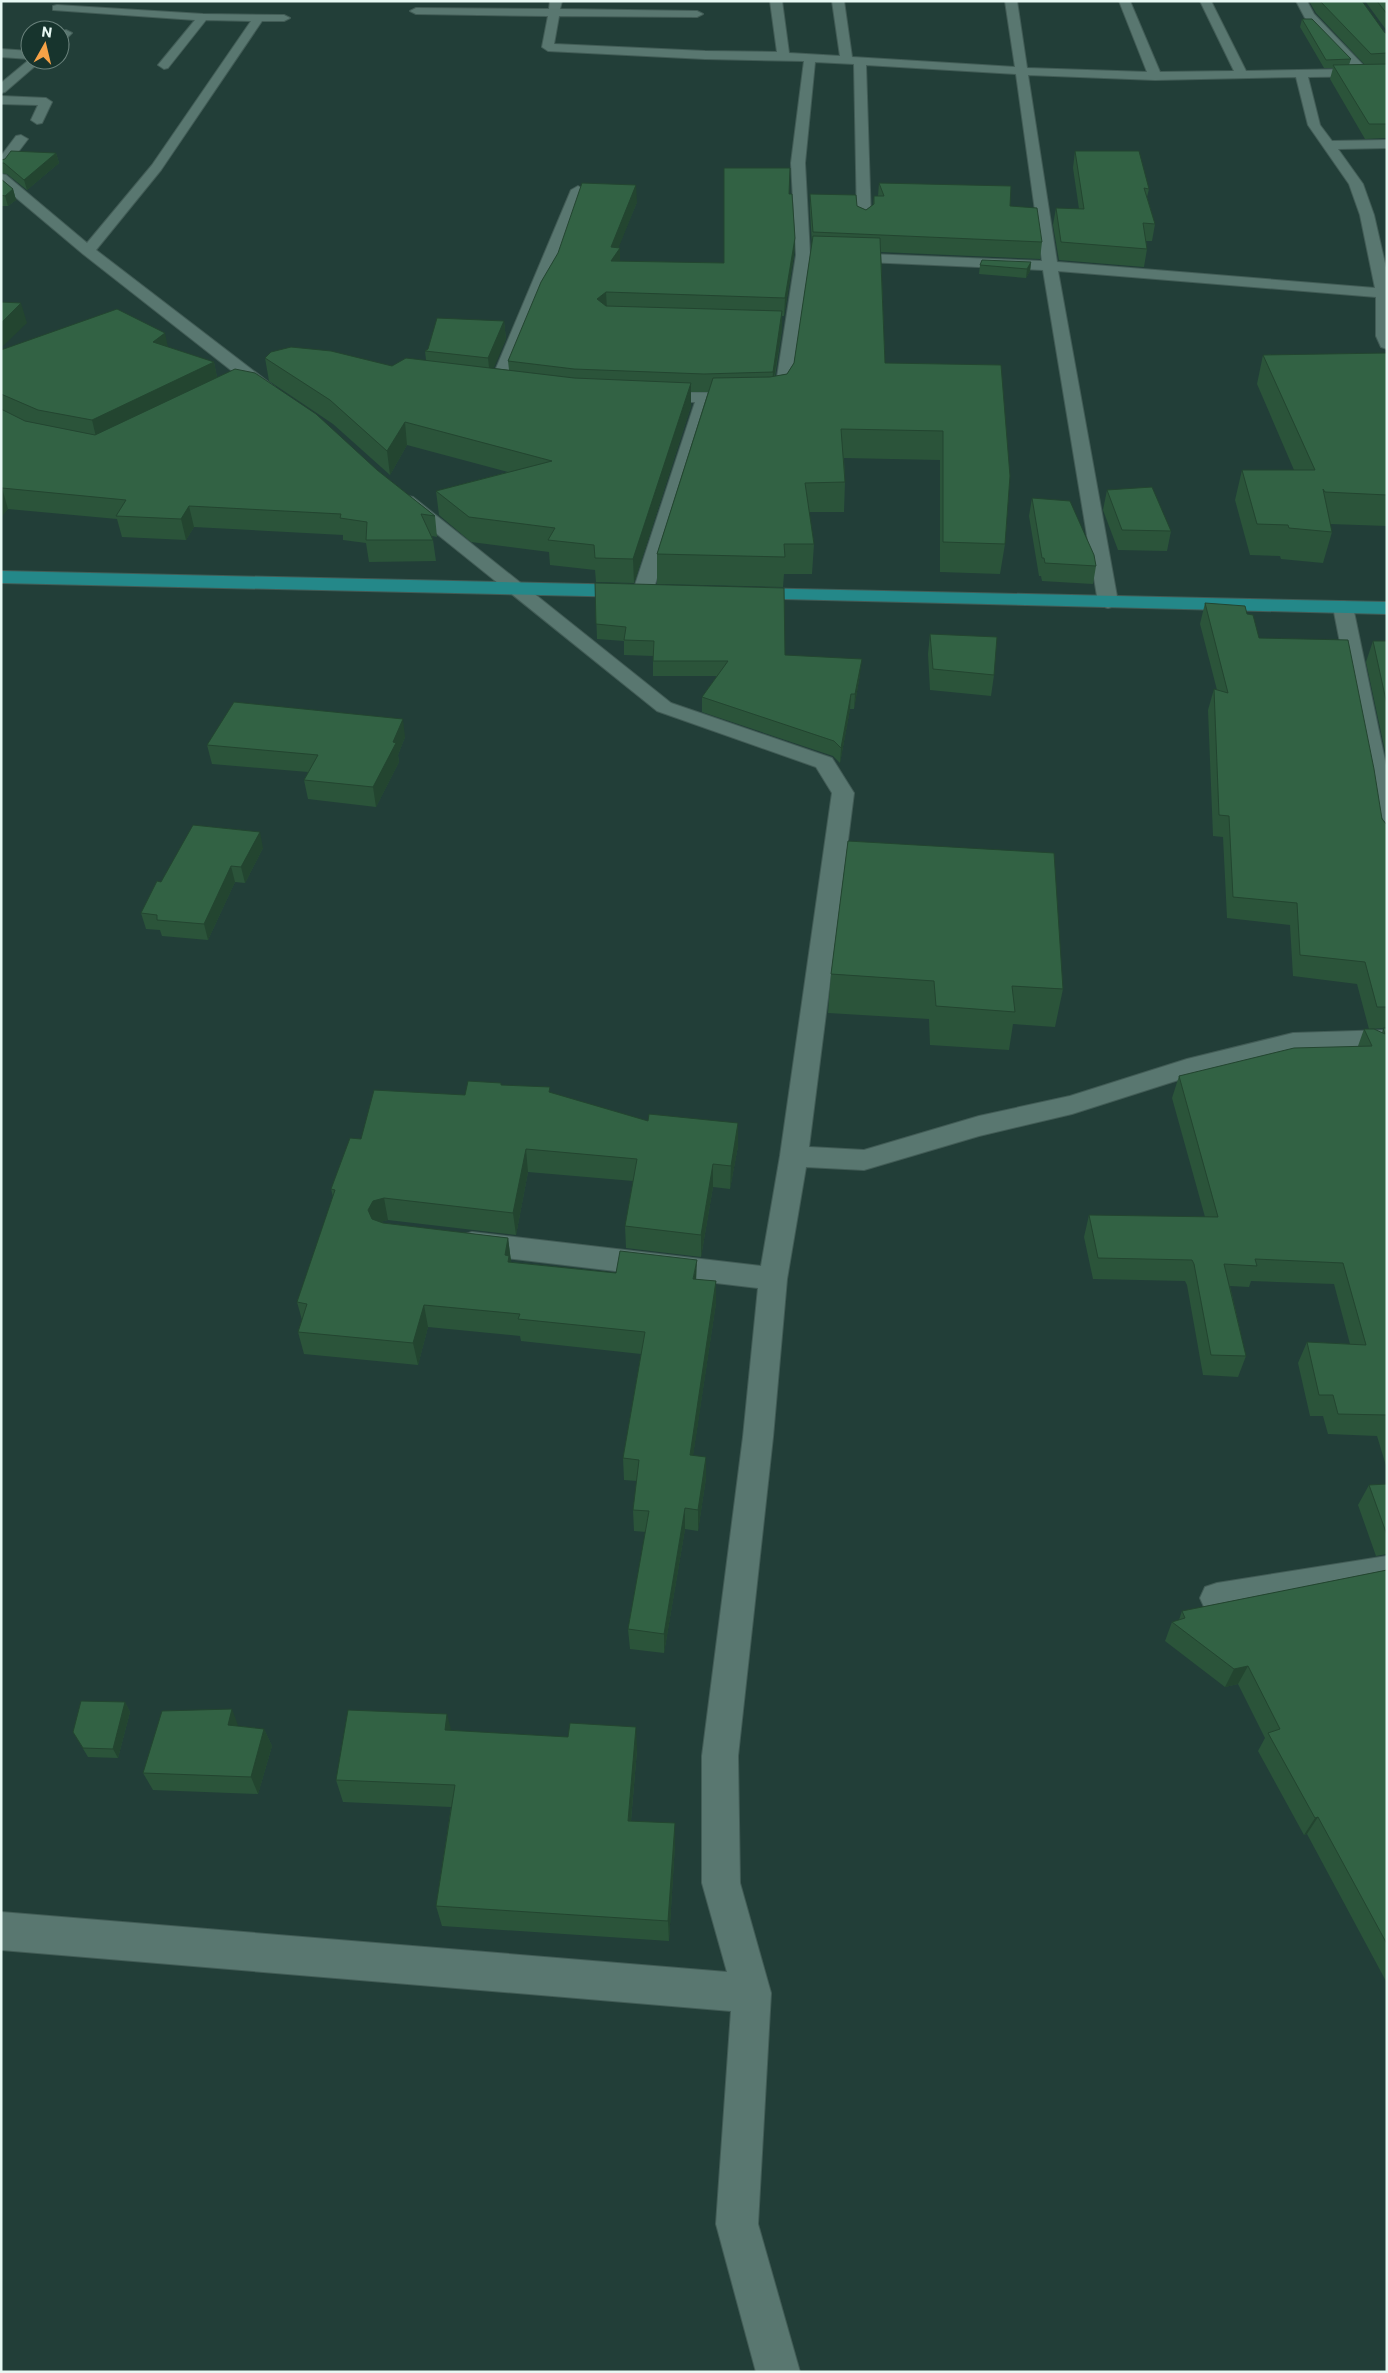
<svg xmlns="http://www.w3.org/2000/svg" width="1388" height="2373" font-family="Commissioner,sans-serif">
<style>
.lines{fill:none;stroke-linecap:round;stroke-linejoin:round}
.minor-casing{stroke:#425c56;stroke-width:2}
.major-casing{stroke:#425c56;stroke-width:2}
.minor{fill:#597770;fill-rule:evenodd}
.major{fill:#248889;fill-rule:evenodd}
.wall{fill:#2b543a}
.shaded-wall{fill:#234530}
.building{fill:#326244;stroke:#234530}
</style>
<rect width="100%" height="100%" fill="#223e38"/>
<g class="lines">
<defs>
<path id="minor" d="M 550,1 L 562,1 L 560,9 L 697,11 L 703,14 L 697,17 L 559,16 L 554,44 L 705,51 L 777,52 L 770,1 L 782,1 L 789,53 L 840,56 L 832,1 L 844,1 L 852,57 L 1015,67 L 1005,1 L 1017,1 L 1027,68 L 1147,72 L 1119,1 L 1130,1 L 1160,72 L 1234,71 L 1200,1 L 1211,1 L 1246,71 L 1353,69 L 1305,18 L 1296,1 L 1307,1 L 1314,14 L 1367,69 L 1387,68 L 1387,76 L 1308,77 L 1320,125 L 1332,141 L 1387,140 L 1387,148 L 1338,149 L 1363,184 L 1374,215 L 1387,272 L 1387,349 L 1381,347 L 1376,336 L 1376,297 L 1058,271 L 1118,602 L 1115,606 L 1108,608 L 1101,606 L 1098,602 L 1043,270 L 844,261 L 837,257 L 844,253 L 1042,261 L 1016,74 L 866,65 L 871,221 L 864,225 L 857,221 L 854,64 L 815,62 L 805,163 L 810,255 L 791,390 L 786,400 L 769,403 L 711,402 L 653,591 L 650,595 L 643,597 L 636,595 L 633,591 L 695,402 L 654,402 L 648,401 L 646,397 L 648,393 L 654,392 L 769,393 L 775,390 L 796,255 L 791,163 L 804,61 L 705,59 L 548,51 L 542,47 L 548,16 L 416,14 L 410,11 L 416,8 L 549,9 ZM 1028,75 L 1155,80 L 1296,77 L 1308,125 L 1349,184 L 1360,215 L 1375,288 L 1057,262 Z
M 57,5 L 203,14 L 284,15 L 290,18 L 284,21 L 262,21 L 161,170 L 96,250 L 276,388 L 278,392 L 276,396 L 264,396 L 83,254 L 1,185 L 1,174 L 6,175 L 87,243 L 152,165 L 251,21 L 206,20 L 168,68 L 164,69 L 158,65 L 195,20 L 53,10 L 53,6 Z
M 66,30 L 72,33 L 64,41 L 60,42 L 60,32 Z
M 1,49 L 30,51 L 30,59 L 1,57 Z
M 30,59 L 42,60 L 5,92 L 1,93 L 1,83 Z
M 1,96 L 46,98 L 52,102 L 42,123 L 37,124 L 31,120 L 38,105 L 1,104 Z
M 21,135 L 28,139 L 6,168 L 1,169 L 1,156 L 16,136 Z
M 578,186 L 585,190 L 505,385 L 503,388 L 491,388 L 489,385 L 571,190 Z
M 407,496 L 413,497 L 671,703 L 832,758 L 854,793 L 809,1147 L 864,1150 L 979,1116 L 1070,1096 L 1187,1059 L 1293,1033 L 1387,1030 L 1387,1048 L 1293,1051 L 1191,1076 L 1072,1114 L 979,1136 L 864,1170 L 806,1167 L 787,1279 L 773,1437 L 738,1756 L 740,1883 L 771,1993 L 758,2224 L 800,2372 L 756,2372 L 716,2224 L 731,2011 L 1,1950 L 1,1912 L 727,1972 L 702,1883 L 702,1756 L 743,1437 L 758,1288 L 472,1254 L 462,1251 L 458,1243 L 462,1235 L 472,1232 L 761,1266 L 780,1156 L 832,793 L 816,767 L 657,711 L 401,505 L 398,501 L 401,497 Z
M 1343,601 L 1350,603 L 1353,607 L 1387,770 L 1387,847 L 1379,845 L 1376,840 L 1369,790 L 1333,607 L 1336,603 Z
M 1387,1556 L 1387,1585 L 1217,1613 L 1205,1609 L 1200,1598 L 1205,1587 L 1217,1583 Z"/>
<path id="major" d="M 1,571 L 632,585 L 639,587 L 642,591 L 639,595 L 632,597 L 1,583 Z
M 748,588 L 1387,602 L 1387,614 L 741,598 L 738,594 L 741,590 Z"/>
</defs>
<use href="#minor" class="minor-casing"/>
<use href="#major" class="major-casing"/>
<use href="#minor" class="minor"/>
<use href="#major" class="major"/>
</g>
<path class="wall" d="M 1309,1 L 1362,1 L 1385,33 L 1387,33 L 1387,138 L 1365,139 L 1330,79 L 1333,68 L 1324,68 L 1300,27 L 1302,19 L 1351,59 L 1349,65 L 1365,65 L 1316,13 Z
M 1365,1 L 1387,1 L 1387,31 Z
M 1075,151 L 1149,189 L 1147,197 L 1155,224 L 1152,241 L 1146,241 L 1147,249 L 1144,267 L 1059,260 L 1053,225 L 1056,208 L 1079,209 L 1073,168 Z
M 56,153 L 59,163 L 27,190 L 7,174 L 1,173 L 1,160 Z
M 1,179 L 13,189 L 16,200 L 8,206 L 1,206 Z
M 879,183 L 1010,206 L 1042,242 L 1040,259 L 881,252 L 885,363 L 1001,365 L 1005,544 L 1000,574 L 940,572 L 940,460 L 844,458 L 845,482 L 844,512 L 809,512 L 814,544 L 812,574 L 784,574 L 783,587 L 657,584 L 657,554 L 708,392 L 691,392 L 691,406 L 634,583 L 596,582 L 595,570 L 550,565 L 549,552 L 471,542 L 439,515 L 436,491 L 508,472 L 407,445 L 390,475 L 333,424 L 269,381 L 265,358 L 392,366 L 426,360 L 425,351 L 504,321 L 506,339 L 493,368 L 509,370 L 508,361 L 637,202 L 618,248 L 620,261 L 724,263 L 789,194 L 795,238 L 794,255 L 784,316 L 782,316 L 782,329 L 775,376 L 787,374 L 794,363 L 812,245 L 810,211 L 810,194 L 857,206 L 866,210 L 873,205 L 874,196 L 878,196 Z
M 1031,262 L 1030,271 L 1026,278 L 979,274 L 980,265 Z
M 168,347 L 214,362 L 217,377 L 377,470 L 435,516 L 437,537 L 432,536 L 433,540 L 436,561 L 369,562 L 366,543 L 343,540 L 343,535 L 194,527 L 186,540 L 122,537 L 117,519 L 8,509 L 1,517 L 1,350 Z
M 1387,353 L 1387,526 L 1330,524 L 1332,532 L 1323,563 L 1281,559 L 1280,556 L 1250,555 L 1235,500 L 1242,470 L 1294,470 L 1257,384 L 1263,355 Z
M 1107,490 L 1171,531 L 1167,551 L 1118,550 L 1103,510 Z
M 1032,498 L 1096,566 L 1093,584 L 1042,581 L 1041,576 L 1039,576 L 1029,516 Z
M 595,583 L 785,655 L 860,674 L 854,709 L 850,709 L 840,763 L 833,756 L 702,712 L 702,697 L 717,676 L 653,676 L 653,656 L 624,655 L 624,641 L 597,639 Z
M 1205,603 L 1247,614 L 1259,638 L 1387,825 L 1387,1028 L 1369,1029 L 1357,984 L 1293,976 L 1290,925 L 1227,918 L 1223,837 L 1213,836 L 1208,710 L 1214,689 L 1217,690 L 1200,624 Z
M 930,634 L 994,675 L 991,696 L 930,690 L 928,654 Z
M 1373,641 L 1387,641 L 1387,760 L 1366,662 Z
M 405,737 L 398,755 L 399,762 L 376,807 L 308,799 L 304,780 L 308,772 L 212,764 L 207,745 Z
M 263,848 L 245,883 L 235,882 L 208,940 L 162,936 L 160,930 L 146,929 L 141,913 L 161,882 Z
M 831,974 L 1063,989 L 1055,1027 L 1013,1024 L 1009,1050 L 930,1045 L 929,1019 L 828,1013 Z
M 1383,1028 L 1387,1028 L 1387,1469 L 1377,1436 L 1328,1434 L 1323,1416 L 1310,1416 L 1298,1363 L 1307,1342 L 1350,1344 L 1334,1284 L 1251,1281 L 1249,1287 L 1230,1286 L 1246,1356 L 1238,1377 L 1203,1375 L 1187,1285 L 1185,1281 L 1093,1279 L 1084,1237 L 1089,1215 L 1205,1217 L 1172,1098 L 1179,1076 L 1358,1046 L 1364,1029 L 1382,1033 Z
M 501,1083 L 501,1085 L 550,1093 L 648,1121 L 738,1123 L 738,1146 L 730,1189 L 713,1187 L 701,1257 L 626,1248 L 625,1226 L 633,1181 L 528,1172 L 516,1235 L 388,1220 L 380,1222 L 383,1223 L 508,1238 L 511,1262 L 616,1273 L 716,1281 L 716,1303 L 693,1455 L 706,1478 L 698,1531 L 685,1529 L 664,1653 L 630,1649 L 628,1629 L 646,1532 L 634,1531 L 633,1510 L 637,1481 L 624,1480 L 623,1458 L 641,1354 L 521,1341 L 520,1336 L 428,1327 L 418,1365 L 304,1354 L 298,1332 L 302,1320 L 297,1302 L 333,1197 L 331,1189 L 361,1139 Z
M 1387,1484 L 1387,1554 L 1376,1556 L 1358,1505 L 1369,1485 Z
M 1387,1570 L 1387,1983 L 1307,1834 L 1304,1835 L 1258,1751 L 1265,1738 L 1238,1684 L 1225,1687 L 1165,1641 L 1172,1622 L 1179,1620 L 1182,1611 Z
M 125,1702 L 130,1712 L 118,1758 L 88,1757 L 73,1732 Z
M 239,1726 L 264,1729 L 272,1746 L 258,1794 L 153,1790 L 143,1773 Z
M 451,1730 L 637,1750 L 631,1821 L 675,1844 L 669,1941 L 442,1926 L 436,1906 L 451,1807 L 343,1802 L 336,1780 Z"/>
<path class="shaded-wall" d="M 56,153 L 59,163 L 27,190 L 24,180 Z
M 636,185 L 637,202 L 616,254 L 620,248 L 620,265 L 611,279 L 611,247 Z
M 13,189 L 16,200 L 8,206 L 5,196 Z
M 795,238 L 794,255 L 784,316 L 785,298 Z
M 1031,262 L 1030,271 L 1026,278 L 1027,269 Z
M 606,292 L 607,310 L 597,299 Z
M 21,303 L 27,323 L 1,348 L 1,323 Z
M 782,311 L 782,329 L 772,390 L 773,372 Z
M 504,321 L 506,339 L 490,377 L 488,358 Z
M 165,333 L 169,352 L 153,342 Z
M 214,362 L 218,382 L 97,441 L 92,420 Z
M 691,383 L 691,406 L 634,583 L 633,559 Z
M 405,422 L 407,445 L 390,475 L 387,451 Z
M 1,488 L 2,488 L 8,509 L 1,517 Z
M 189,506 L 194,527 L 186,540 L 181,519 Z
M 862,659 L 860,674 L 854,709 L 855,694 Z
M 851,694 L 850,709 L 840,763 L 841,748 Z
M 403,719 L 405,737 L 398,755 L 399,762 L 376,807 L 373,787 Z
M 260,832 L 263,848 L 245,883 L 241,867 Z
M 231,866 L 235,882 L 208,940 L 204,924 Z
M 738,1123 L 738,1146 L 730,1189 L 731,1166 Z
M 526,1149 L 528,1172 L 516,1235 L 513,1213 Z
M 713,1164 L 713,1187 L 701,1257 L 701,1235 Z
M 384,1198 L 388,1220 L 377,1223 L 372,1232 L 368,1210 L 373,1201 Z
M 508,1238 L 511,1261 L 510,1264 L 512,1278 L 505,1255 Z
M 697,1260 L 696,1283 L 693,1279 Z
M 716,1281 L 716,1303 L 690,1476 L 690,1455 Z
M 424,1305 L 428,1327 L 418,1365 L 413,1343 Z
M 706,1457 L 706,1478 L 698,1531 L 698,1510 Z
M 685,1508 L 685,1529 L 664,1653 L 664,1634 Z
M 1248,1666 L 1238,1684 L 1225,1687 L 1234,1669 Z
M 125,1702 L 130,1712 L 118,1758 L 113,1749 Z
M 232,1709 L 239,1728 L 228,1725 Z
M 447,1714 L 453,1737 L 445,1730 Z
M 636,1727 L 637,1750 L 629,1842 L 628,1821 Z
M 264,1729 L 272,1746 L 258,1794 L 251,1777 Z
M 1318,1817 L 1307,1834 L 1304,1835 L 1315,1818 Z
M 675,1823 L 675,1844 L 669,1941 L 668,1921 Z"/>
<path class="building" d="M 1320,1 L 1362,1 L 1385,33 L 1387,33 L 1387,53 L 1371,54 Z
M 1377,1 L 1387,1 L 1387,14 Z
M 1302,19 L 1312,19 L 1351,59 L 1326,60 Z
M 1387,64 L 1387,124 L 1369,124 L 1333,65 Z
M 11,151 L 56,153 L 24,180 L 4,163 L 1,163 L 1,160 L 5,159 Z
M 1075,151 L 1139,151 L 1149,189 L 1144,188 L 1155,224 L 1143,223 L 1147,249 L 1061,242 L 1056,208 L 1084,209 Z
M 724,168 L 790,168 L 789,194 L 792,194 L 795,238 L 785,298 L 606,292 L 597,299 L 606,306 L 782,311 L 773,372 L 704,374 L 574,369 L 508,361 L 541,282 L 558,253 L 582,183 L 636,185 L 611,247 L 620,248 L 611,261 L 724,263 Z
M 1,179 L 13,189 L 5,196 L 1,195 Z
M 879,183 L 1011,186 L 1010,206 L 1037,208 L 1042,242 L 813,232 L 810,194 L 856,195 L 857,206 L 866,210 L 874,204 L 874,196 L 884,196 Z
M 813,236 L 880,238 L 885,363 L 1001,365 L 1010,476 L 1005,544 L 943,542 L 943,431 L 841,429 L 845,482 L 805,483 L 814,544 L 784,544 L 785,557 L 657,554 L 713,378 L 770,377 L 787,374 L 794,363 Z
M 982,260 L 1031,262 L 1027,269 L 980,265 Z
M 1,302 L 21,303 L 1,323 Z
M 117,309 L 165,333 L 153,342 L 214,362 L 92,420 L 38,410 L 1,394 L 1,350 Z
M 437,318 L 504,321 L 488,358 L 425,351 L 428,349 Z
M 291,347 L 331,351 L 392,366 L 406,358 L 574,378 L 691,383 L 633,559 L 595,558 L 594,545 L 548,540 L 555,528 L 469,517 L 436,491 L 552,461 L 405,422 L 387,451 L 330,400 L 265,358 L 271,352 Z
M 1387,353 L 1387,495 L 1325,492 L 1323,489 L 1332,532 L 1289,528 L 1288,525 L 1257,524 L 1242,470 L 1315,470 L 1263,355 Z
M 235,369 L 255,373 L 316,414 L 377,470 L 435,516 L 421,514 L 433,540 L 366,540 L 367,522 L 340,518 L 341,514 L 189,506 L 181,519 L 116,516 L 126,500 L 2,488 L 1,488 L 1,409 L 25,421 L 95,435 Z
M 1152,487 L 1171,531 L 1122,530 L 1107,490 Z
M 1032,498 L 1070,501 L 1094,555 L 1096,566 L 1045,563 L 1044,558 L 1042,558 Z
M 595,583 L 784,588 L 785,655 L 862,659 L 855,694 L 851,694 L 841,748 L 834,741 L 702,697 L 728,661 L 653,661 L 654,641 L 624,640 L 626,627 L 596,624 Z
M 1205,603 L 1245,606 L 1247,614 L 1253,615 L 1259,638 L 1348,640 L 1374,769 L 1382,819 L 1387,825 L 1387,1007 L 1377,1007 L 1365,962 L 1300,955 L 1297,903 L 1233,897 L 1229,816 L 1219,815 L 1214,689 L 1228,693 Z
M 930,634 L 997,637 L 994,675 L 933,669 Z
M 1373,641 L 1387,641 L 1387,705 Z
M 234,702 L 403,719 L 393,742 L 396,743 L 373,787 L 304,780 L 318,755 L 207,745 Z
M 193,825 L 260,832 L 241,867 L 231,866 L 204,924 L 157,920 L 157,915 L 141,913 L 157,881 L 161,882 Z
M 848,841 L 1054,853 L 1063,989 L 1012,986 L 1015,1012 L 936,1006 L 934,981 L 831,974 Z
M 1383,1028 L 1387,1028 L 1387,1415 L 1338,1414 L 1333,1395 L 1319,1395 L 1307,1342 L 1366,1345 L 1343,1263 L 1255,1259 L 1257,1266 L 1224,1264 L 1246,1356 L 1211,1355 L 1194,1264 L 1192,1260 L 1098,1258 L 1089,1215 L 1218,1217 L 1179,1076 L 1294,1048 L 1372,1046 L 1364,1029 L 1374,1029 L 1385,1034 Z
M 468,1081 L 501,1083 L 501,1085 L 550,1087 L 549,1092 L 648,1121 L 649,1114 L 738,1123 L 731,1166 L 713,1164 L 701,1235 L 625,1226 L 637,1159 L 526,1149 L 513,1213 L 384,1198 L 373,1201 L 368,1210 L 372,1219 L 383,1223 L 508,1238 L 505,1255 L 509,1256 L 508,1262 L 616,1273 L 620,1251 L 697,1260 L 693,1279 L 716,1281 L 690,1455 L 706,1457 L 698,1510 L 685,1508 L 664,1634 L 628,1629 L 649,1511 L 633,1510 L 639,1460 L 623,1458 L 645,1332 L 518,1319 L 520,1314 L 424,1305 L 413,1343 L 298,1332 L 307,1304 L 297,1302 L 335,1190 L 331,1189 L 350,1138 L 361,1139 L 374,1090 L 465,1095 Z
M 1387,1484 L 1387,1535 L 1369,1485 Z
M 1387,1570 L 1387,1944 L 1318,1817 L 1315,1818 L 1268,1733 L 1280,1729 L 1248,1666 L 1234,1669 L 1172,1622 L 1185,1618 L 1182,1611 Z
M 81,1701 L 125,1702 L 113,1749 L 83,1748 L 73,1732 Z
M 232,1709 L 228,1725 L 264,1729 L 251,1777 L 143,1773 L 162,1711 Z
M 348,1710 L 447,1714 L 445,1730 L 568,1737 L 570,1723 L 636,1727 L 628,1821 L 675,1823 L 668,1921 L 436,1906 L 455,1785 L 336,1780 Z"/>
<rect width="1388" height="2373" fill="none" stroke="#e7f8f3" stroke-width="5"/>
<g transform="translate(45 45) rotate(8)"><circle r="24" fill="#17342d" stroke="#6a827c"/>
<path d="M0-4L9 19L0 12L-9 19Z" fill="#f6a247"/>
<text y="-8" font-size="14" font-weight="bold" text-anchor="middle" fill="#e7f8f3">N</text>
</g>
</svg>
